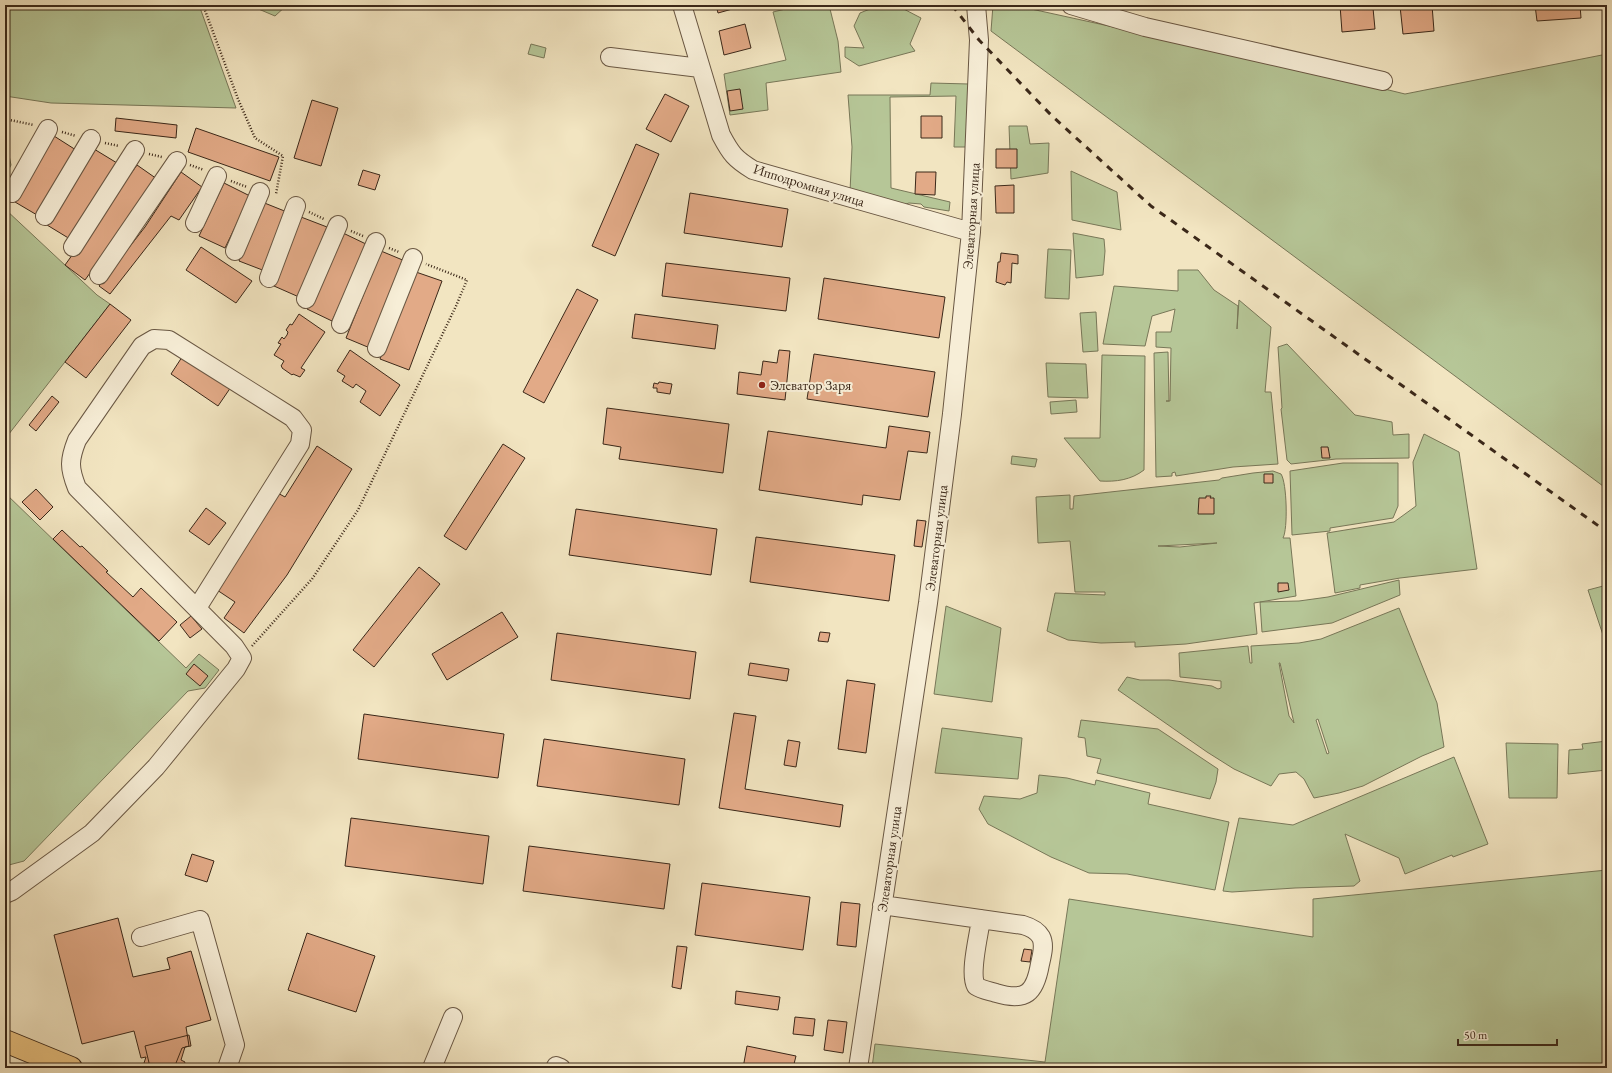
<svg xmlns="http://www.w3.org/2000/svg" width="1612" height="1073" font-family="'EB Garamond',serif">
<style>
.green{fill:#b6c697;stroke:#787758;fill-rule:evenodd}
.building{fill:#e2aa87;stroke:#3b2819}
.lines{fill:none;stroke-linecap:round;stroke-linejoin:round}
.minor-casing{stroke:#695743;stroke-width:20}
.highway-casing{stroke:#3b2819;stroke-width:24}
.path{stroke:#3b2819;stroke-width:2.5;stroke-dasharray:1 2;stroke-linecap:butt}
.minor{stroke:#f7eed7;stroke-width:18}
.highway{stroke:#e9c280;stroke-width:22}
.rail{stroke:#3b2819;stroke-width:3;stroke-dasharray:7 7;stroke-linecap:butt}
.poi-dot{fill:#8f2418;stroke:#f7eed7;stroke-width:1.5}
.labels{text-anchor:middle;stroke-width:4;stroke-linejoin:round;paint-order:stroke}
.street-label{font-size:14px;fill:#3b2819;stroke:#f7eed7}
.poi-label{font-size:14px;fill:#3b2819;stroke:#f7eed7;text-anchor:start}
</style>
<rect width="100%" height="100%" fill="#f2e5c1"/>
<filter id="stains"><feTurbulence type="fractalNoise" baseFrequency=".005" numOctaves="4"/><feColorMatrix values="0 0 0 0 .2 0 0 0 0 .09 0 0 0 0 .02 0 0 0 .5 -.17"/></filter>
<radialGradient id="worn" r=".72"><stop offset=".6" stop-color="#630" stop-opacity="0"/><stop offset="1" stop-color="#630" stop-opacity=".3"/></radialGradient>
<path class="green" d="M 5,5 L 199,5 L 236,108 L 51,103 L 5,96 Z
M 249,5 L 287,5 L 275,16 Z
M 802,5 L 829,5 L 838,41 L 841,72 L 766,83 L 768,110 L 730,115 L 724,74 L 786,60 L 773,12 Z
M 880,5 L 896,5 L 921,18 L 910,44 L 915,51 L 859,66 L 845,57 L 845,47 L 864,48 L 854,26 L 860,13 Z
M 993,5 L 1013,5 L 1282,64 L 1405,94 L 1607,54 L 1607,489 L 991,31 Z
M 531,44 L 546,48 L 544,58 L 528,54 Z
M 931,83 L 969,84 L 969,147 L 954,147 L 956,96 L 890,97 L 891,188 L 950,202 L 949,211 L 924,207 L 921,204 L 909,203 L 903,205 L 850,192 L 852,147 L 848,95 L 930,95 Z
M 1009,126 L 1027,126 L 1030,144 L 1049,143 L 1048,173 L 1011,179 Z
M 5,136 L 11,165 L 5,177 Z
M 1071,171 L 1117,192 L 1121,230 L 1072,220 Z
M 5,209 L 97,295 L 110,304 L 5,439 Z
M 1073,233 L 1104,239 L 1105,251 L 1103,275 L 1076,278 Z
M 1048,249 L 1071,250 L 1069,299 L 1045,298 Z
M 1178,270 L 1198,270 L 1214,290 L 1238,306 L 1237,329 L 1239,300 L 1271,327 L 1265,392 L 1271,392 L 1278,464 L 1233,467 L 1176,476 L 1175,472 L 1172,473 L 1172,476 L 1156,477 L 1154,353 L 1168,352 L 1169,401 L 1166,401 L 1170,401 L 1171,348 L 1156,347 L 1156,332 L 1171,332 L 1175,309 L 1152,316 L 1145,346 L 1103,344 L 1114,286 L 1178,291 Z
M 1096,312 L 1098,351 L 1083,352 L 1080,313 Z
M 1287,344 L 1355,415 L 1392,422 L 1393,435 L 1409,434 L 1409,458 L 1336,459 L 1291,464 L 1287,460 L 1281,409 L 1282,408 L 1278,347 Z
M 1102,355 L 1145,356 L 1144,470 C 1131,480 1116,482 1100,481 L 1064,438 L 1100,438 Z
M 1046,363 L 1086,364 L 1088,398 L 1048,397 Z
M 1076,400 L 1077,412 L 1051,414 L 1050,402 Z
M 1424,434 L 1459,452 L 1477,569 L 1400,578 L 1360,585 L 1360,588 L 1335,593 L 1327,533 L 1394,522 L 1416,506 L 1413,462 Z
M 1012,456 L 1037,459 L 1035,467 L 1011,464 Z
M 1343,463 L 1398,463 L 1398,506 L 1393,518 L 1330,528 L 1330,531 L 1292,535 L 1290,471 Z
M 1273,471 L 1281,474 C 1287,483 1288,529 1283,538 L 1290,538 L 1296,596 L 1260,602 L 1299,601 L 1328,597 L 1399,580 L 1400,595 L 1332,623 L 1262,632 L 1260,602 L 1254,603 L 1257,634 L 1186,644 L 1135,647 L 1135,642 L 1101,643 L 1068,640 L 1047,631 L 1055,593 L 1105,595 L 1105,592 L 1075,592 L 1070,541 L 1038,543 L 1036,497 L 1070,495 L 1070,509 L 1073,509 L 1074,496 L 1219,480 L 1222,478 L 1253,473 ZM 1217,543 L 1180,547 L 1158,546 Z
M 5,493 L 186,668 L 199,654 L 219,670 L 205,688 L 188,691 L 24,861 L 5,866 Z
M 1607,585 L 1607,647 L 1588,590 Z
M 946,606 L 1001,628 L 992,702 L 934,694 Z
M 1399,608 L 1437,703 L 1444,747 L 1422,756 L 1363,786 L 1339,793 L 1314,798 L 1304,779 L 1296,772 L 1279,774 L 1271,786 L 1234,769 L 1207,752 L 1118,690 L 1127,677 L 1140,680 L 1169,680 L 1212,686 L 1218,689 L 1221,688 L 1221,681 L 1180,677 L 1179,653 L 1248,646 L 1250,663 L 1252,663 L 1251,646 L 1299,643 L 1321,639 ZM 1279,663 L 1280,663 L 1294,723 L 1289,716 ZM 1318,719 L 1329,753 L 1327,754 L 1316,720 Z
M 1606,677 L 1607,677 L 1607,729 L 1605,729 Z
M 1081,720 L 1158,729 L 1218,769 L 1216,782 L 1210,799 L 1097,773 L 1101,759 L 1087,756 L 1085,738 L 1078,737 Z
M 942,728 L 1022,738 L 1018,779 L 935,773 Z
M 1607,741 L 1607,770 L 1568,774 L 1569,750 L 1583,749 L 1582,744 Z
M 1506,743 L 1558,744 L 1557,798 L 1509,798 Z
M 1454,757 L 1488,844 L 1453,857 L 1452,855 L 1405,874 L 1399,858 L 1345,834 L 1360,881 L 1354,886 L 1295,888 L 1232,892 L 1223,891 L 1239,818 L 1293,825 Z
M 1039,775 L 1067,778 L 1095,785 L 1096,780 L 1150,793 L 1148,804 L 1229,822 L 1215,890 L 1127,874 L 1089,873 L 1051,857 L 988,824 L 979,809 L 984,796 L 1020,799 L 1037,793 Z
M 1607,870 L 1607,1068 L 872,1068 L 875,1044 L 1045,1062 L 1069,899 L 1313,937 L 1313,899 Z"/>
<path class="building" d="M 716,5 L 735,5 L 736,8 L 718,13 Z
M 1340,5 L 1432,5 L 1434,31 L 1403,34 L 1400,6 L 1373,8 L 1375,29 L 1342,32 Z
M 1535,5 L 1580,5 L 1581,18 L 1537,21 Z
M 745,24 L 751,48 L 724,55 L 719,31 Z
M 740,89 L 743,109 L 730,111 L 727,91 Z
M 665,94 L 689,106 L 671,142 L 646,129 Z
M 312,100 L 338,108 L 321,166 L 294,158 Z
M 921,116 L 942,116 L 942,138 L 921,138 Z
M 116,118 L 177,125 L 176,138 L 115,131 Z
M 196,128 L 279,157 L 270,181 L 188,152 Z
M 54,136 L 76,150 L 37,215 L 15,202 Z
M 636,144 L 659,154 L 615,256 L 592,246 Z
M 94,149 L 117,163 L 70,239 L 47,225 Z
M 996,149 L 1017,149 L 1017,168 L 996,168 Z
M 137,165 L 157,179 L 85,280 L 65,265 Z
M 363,170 L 380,175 L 375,190 L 358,185 Z
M 181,172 L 202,187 L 179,220 L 171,216 L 110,294 L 99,286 L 145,227 Z
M 916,172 L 936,172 L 935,195 L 915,194 Z
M 224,183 L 250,196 L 225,248 L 199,236 Z
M 1014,185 L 1014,213 L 996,213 L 995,186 Z
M 690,193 L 788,209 L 782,247 L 684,233 Z
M 262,202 L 287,212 L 265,271 L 239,261 Z
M 301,217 L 327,227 L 299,297 L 274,286 Z
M 343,233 L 368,245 L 332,321 L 307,309 Z
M 201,247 L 252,281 L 236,303 L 186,270 Z
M 381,251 L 405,261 L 370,348 L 346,338 Z
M 1001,253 L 1018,255 L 1018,264 L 1012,263 L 1011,283 L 1007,282 L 1005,285 L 996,282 L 998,262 L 1000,262 Z
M 666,263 L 790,278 L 786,311 L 662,296 Z
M 413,271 L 442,281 L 409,370 L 380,359 Z
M 824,278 L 945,297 L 939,338 L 818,319 Z
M 577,289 L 598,300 L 544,403 L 523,392 Z
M 110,304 L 131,320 L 86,378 L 65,362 Z
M 299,314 L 325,332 L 301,368 L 305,370 L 300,377 L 293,374 L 292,375 L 282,368 L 282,367 L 281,366 L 284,361 L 274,355 L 281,344 L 278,343 L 282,337 L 284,339 L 287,335 L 288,332 L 286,330 L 290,324 L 292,325 Z
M 635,314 L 718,325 L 715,349 L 632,338 Z
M 350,350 L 400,385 L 380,416 L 360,402 L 366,391 L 356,384 L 353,388 L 342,381 L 345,376 L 337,371 Z
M 779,350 L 790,351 L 785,400 L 737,394 L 739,372 L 761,375 L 763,361 L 777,363 Z
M 184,354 L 231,387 L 218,406 L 171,374 Z
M 814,354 L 935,372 L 928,417 L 807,399 Z
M 659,382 L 672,384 L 670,394 L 657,392 L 657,388 L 653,388 L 654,383 L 658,384 Z
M 52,396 L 59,402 L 36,431 L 29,425 Z
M 607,408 L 729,424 L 723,473 L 619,459 L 621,447 L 603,444 Z
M 889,426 L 930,432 L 927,453 L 908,451 L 900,500 L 863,495 L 862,505 L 759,490 L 768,431 L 886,448 Z
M 503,444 L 525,458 L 466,550 L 444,536 Z
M 317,446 L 352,469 L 287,575 L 244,633 L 224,618 L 235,602 L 214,588 L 274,491 L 285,497 Z
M 1321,447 L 1328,447 L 1330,458 L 1322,458 Z
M 1264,474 L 1273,474 L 1273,483 L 1264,483 Z
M 36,489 L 53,507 L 40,520 L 22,502 Z
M 1206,496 L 1211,496 L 1210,498 L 1214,498 L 1214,514 L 1198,514 L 1199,498 L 1206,498 Z
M 206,508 L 226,523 L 209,545 L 189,531 Z
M 576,509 L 717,529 L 711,575 L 569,555 Z
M 917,520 L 926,521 L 922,547 L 914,546 Z
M 62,530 L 80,547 L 82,546 L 108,571 L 106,572 L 133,597 L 141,588 L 177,622 L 159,641 L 53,539 Z
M 756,537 L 895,555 L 889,601 L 750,582 Z
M 419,567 L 440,584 L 374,667 L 353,650 Z
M 1278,583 L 1288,583 L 1289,590 L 1278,592 Z
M 502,612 L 518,637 L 447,680 L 432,654 Z
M 191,616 L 202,629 L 190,638 L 180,625 Z
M 820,632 L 830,633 L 828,642 L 818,641 Z
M 557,633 L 696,652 L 690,699 L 551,680 Z
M 750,663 L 789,669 L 787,681 L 748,675 Z
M 194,664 L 208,676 L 200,686 L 186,674 Z
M 847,680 L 875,684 L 866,753 L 838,749 Z
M 734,713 L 756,716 L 745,789 L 843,805 L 840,827 L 719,808 Z
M 364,714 L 504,734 L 498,778 L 358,759 Z
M 544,739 L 685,759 L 679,805 L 537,786 Z
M 788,740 L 800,742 L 796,767 L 784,765 Z
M 351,818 L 489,836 L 483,884 L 345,866 Z
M 529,846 L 670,864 L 664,909 L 523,891 Z
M 192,854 L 214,861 L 207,882 L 185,875 Z
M 702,883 L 810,897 L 803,950 L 695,935 Z
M 841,902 L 860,904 L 856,947 L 837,945 Z
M 118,918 L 133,977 L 170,969 L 167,958 L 191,951 L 211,1020 L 186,1027 L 189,1046 L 182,1048 L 174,1068 L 147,1068 L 143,1066 L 146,1057 L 141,1058 L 134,1031 L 82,1044 L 54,935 Z
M 307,933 L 375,956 L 356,1012 L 288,990 Z
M 677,946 L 687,947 L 681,989 L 672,987 Z
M 1024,949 L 1032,950 L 1030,962 L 1021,961 Z
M 736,991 L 780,997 L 778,1010 L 735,1004 Z
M 795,1017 L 815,1019 L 813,1036 L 793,1034 Z
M 828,1020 L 847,1022 L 843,1053 L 824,1050 Z
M 189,1035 L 191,1046 L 185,1047 L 181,1060 L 185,1062 L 183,1068 L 154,1068 L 150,1067 L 145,1046 Z
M 747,1046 L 796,1056 L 793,1068 L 743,1068 Z"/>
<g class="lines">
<defs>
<path id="minor" d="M 682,5 L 721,135 C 731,154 735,159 753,170 L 971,232
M 1071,5 L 1145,27 L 1383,81
M 610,57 L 700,68
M 12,193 L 48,129
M 45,216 L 91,139
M 195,223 L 217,176
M 73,247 L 135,150
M 235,251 L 260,192
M 99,275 L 177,161
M 269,278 L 296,206
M 306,299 L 338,225
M 341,324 L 376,242
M 377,348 L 413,258
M 5,894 L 12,891 L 92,833 L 156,767 L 236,669 L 242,658 L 234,646 L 77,488 C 69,468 69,460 77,440 L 142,346 L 154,339 L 169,340 L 293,418 L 302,430 L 300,444 L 197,608
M 882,905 L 1023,925 C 1030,927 1037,930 1041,937 C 1045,945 1042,955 1040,964 C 1035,993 1026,1002 996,993 C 990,991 982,990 976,986 C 969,973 979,935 981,919
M 141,937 L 200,920 L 235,1045 L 227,1068
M 432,1068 L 453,1017
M 556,1068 L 556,1066 L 561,1068
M 858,1068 L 928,603 L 952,414 L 971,232 L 979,40 L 976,5"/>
<path id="highway" d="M 5,1041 L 71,1068"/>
</defs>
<use href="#minor" class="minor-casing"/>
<use href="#highway" class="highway-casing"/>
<path class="path" d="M 203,5 L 238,99 L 255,138 L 283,156 L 276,194
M 5,119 L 34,125
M 62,132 L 76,136
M 105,143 L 119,146
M 149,154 L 162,157
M 190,165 L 204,170
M 231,181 L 247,187
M 309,212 L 324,219
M 351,231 L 363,236
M 389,248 L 399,252
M 252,646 L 312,579 L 358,510 L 456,306 L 467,280 L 426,264"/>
<use href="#minor" class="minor"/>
<use href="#highway" class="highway"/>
<path class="rail" d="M 952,5 L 979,40 L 1052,116 L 1151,206 L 1607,532"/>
</g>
<circle class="poi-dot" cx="762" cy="385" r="4"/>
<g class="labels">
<g class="street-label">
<text transform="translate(809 185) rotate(17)" y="5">Ипподромная улица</text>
<text transform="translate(971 216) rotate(-86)" y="5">Элеваторная улица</text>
<text transform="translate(936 538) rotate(-83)" y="5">Элеваторная улица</text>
<text transform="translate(889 859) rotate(-82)" y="5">Элеваторная улица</text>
</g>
<g class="poi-label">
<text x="770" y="390">Элеватор Заря</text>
</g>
</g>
<rect width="1612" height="1073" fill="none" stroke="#f2e5c1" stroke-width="20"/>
<rect x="6" y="6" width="1600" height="1061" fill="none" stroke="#3b2819" stroke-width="2"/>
<rect x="10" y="10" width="1592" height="1053" fill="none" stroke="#3b2819"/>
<path d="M1458 1039v6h99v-6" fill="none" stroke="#3b2819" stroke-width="2"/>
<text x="1464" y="1039" font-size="12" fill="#3b2819" stroke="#f7eed7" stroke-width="3" paint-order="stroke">50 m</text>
<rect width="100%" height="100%" filter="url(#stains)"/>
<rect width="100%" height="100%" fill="url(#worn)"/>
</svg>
